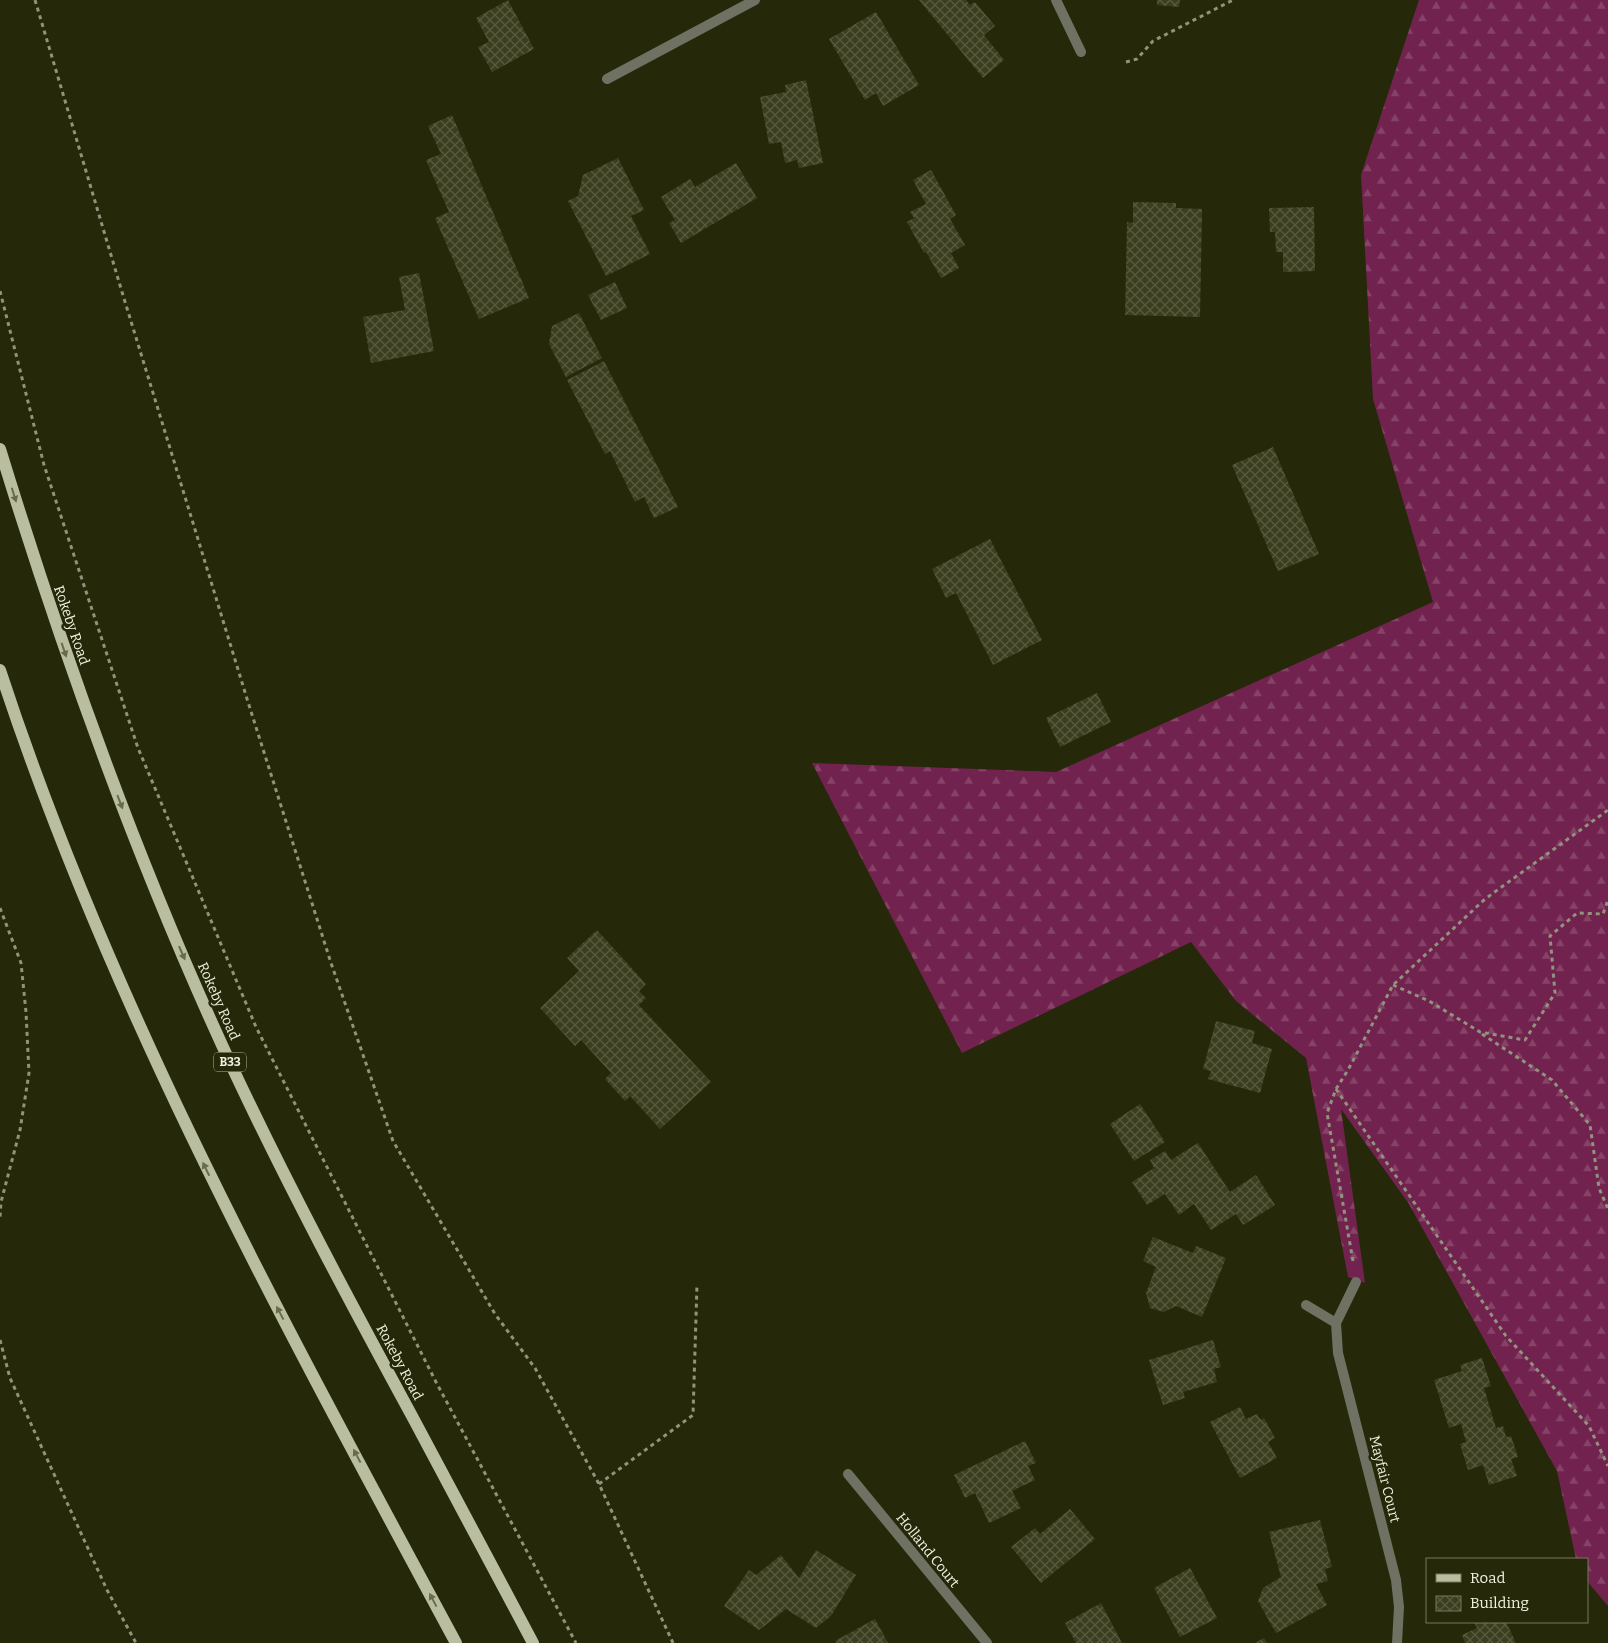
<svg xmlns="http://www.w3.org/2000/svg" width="1608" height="1643" font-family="Bitter,serif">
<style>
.forest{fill:url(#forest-firs)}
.building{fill:url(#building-cross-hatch)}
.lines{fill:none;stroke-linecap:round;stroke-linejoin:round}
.path{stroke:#91947c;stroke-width:3;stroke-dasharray:4 4;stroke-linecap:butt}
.lane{stroke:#6f7163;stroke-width:10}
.street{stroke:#6f7163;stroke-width:10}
.primary{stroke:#b9bea0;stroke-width:12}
.oneway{fill:#686c4d}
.labels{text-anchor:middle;stroke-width:5;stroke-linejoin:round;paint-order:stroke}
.shield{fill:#252809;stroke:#b3b6a0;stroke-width:1}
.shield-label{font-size:12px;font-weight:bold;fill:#f0f3e1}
.street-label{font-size:14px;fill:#f0f3e1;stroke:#252809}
</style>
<defs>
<pattern id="forest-firs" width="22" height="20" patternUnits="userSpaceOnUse" patternTransform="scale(1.25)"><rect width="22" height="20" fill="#72224e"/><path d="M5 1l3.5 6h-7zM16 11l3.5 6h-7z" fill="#864367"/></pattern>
<pattern id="building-cross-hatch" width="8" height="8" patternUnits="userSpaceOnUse" patternTransform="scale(1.25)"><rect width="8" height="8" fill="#3b3f20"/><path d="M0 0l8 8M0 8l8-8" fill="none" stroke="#585b40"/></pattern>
</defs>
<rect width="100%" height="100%" fill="#252809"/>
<path class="forest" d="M 1419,0 L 1608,0 L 1608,1606 L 1587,1581 L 1587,1559 L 1576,1559 L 1557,1471 L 1409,1204 L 1341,1109 L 1365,1283 L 1348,1277 L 1306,1058 L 1236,1001 L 1191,942 L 962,1053 L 812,763 L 1056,772 L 1433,602 L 1373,399 L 1361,175 Z"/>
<path class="building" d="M 508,0 L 534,49 L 492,72 L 478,47 L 489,42 L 476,18 Z
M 919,0 L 966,0 L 970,5 L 975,2 L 995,26 L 984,35 L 1004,60 L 983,78 Z
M 1157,0 L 1180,0 L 1179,7 L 1157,5 Z
M 876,12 L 919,85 L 883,106 L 876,93 L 865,100 L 829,39 Z
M 806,80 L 823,163 L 799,168 L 797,160 L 785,163 L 781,142 L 769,144 L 760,97 L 786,92 L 785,85 Z
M 452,115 L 529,298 L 479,319 L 435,218 L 449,212 L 426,160 L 441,154 L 428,126 Z
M 618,158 L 644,210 L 631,216 L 650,254 L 606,276 L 568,201 L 578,196 L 583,175 Z
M 736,163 L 757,198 L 681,243 L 669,223 L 675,220 L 661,197 L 690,179 L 695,187 Z
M 931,170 L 956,215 L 950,219 L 965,245 L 951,253 L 959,268 L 941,278 L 926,252 L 924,253 L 907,222 L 914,218 L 910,212 L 926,204 L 913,180 Z
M 1133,202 L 1176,203 L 1176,208 L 1202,209 L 1200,317 L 1125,315 L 1127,222 L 1133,223 Z
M 1314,207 L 1315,271 L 1283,272 L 1283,252 L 1276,252 L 1275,232 L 1270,232 L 1269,208 Z
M 419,273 L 434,351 L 371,363 L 363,317 L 405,310 L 399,277 Z
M 615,282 L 627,308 L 601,320 L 588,295 Z
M 579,313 L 602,358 L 566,377 L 549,344 L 552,326 Z
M 604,361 L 678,507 L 654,518 L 644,497 L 635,502 L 610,451 L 605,454 L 567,380 Z
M 1273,447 L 1319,554 L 1278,571 L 1232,465 Z
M 990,539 L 1042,640 L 993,665 L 956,593 L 946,598 L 932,569 Z
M 1097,693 L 1111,722 L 1060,747 L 1046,718 Z
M 597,930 L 646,984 L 639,991 L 646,998 L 639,1005 L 711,1082 L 660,1129 L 630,1096 L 625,1101 L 605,1079 L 611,1073 L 581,1040 L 575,1046 L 540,1008 L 579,971 L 567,958 Z
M 1216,1021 L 1255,1031 L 1252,1043 L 1272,1049 L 1260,1093 L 1208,1079 L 1211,1071 L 1203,1069 Z
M 1140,1104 L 1165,1142 L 1134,1161 L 1110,1124 Z
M 1198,1143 L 1230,1192 L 1256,1175 L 1275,1205 L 1243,1225 L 1236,1214 L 1211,1230 L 1194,1204 L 1179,1215 L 1165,1194 L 1147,1205 L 1132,1182 L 1154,1168 L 1150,1160 L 1165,1151 L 1171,1160 Z
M 1153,1237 L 1193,1253 L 1196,1246 L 1226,1258 L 1202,1317 L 1176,1306 L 1164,1312 L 1150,1308 L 1146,1293 L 1156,1267 L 1143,1261 Z
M 1213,1340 L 1221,1367 L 1214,1369 L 1217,1382 L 1183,1392 L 1185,1398 L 1163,1405 L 1149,1360 Z
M 1482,1358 L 1491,1386 L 1484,1388 L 1496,1428 L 1503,1426 L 1506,1437 L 1511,1436 L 1518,1457 L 1511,1459 L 1517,1476 L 1489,1485 L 1483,1465 L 1468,1470 L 1460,1444 L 1466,1442 L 1461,1424 L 1449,1428 L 1434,1380 L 1462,1371 L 1460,1365 Z
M 1240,1407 L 1246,1419 L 1257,1414 L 1261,1420 L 1264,1418 L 1275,1438 L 1268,1442 L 1277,1458 L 1240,1478 L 1210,1422 Z
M 1025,1441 L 1036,1463 L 1028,1466 L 1035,1480 L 1012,1491 L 1021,1508 L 989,1523 L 975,1493 L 965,1498 L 954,1475 Z
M 1070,1509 L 1095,1539 L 1041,1583 L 1011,1547 L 1035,1528 L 1040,1534 Z
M 1320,1520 L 1332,1567 L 1325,1569 L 1328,1581 L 1316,1584 L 1327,1605 L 1276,1633 L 1258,1601 L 1263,1588 L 1281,1577 L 1269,1532 Z
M 816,1550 L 856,1575 L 831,1616 L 816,1628 L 786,1609 L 759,1630 L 724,1606 L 749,1570 L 756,1575 L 781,1555 L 799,1578 Z
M 1190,1568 L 1217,1618 L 1180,1637 L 1154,1588 Z
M 1101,1603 L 1122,1643 L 1076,1643 L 1065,1623 Z
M 875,1619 L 888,1643 L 836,1643 L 835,1641 Z
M 1474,1622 L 1506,1622 L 1516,1643 L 1465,1643 L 1462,1635 L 1477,1628 Z
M 1264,1638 L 1267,1643 L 1255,1643 Z"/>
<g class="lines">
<path class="path" d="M 35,0 L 122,292 L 248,702 L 331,963 L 393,1141 L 495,1314 L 535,1368 L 599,1484 L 673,1643
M 1126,62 L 1137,59 L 1153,41 L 1233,0
M 0,291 L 44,465 L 138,748 L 256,1027 L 436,1382 L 576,1643
M 0,908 L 21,963 L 26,1012 L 29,1073 L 20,1130 L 1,1202 L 0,1217
M 1393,985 L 1429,1001 L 1480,1032 L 1525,1040 L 1555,993 L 1550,936 L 1577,913 L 1603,914 L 1608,900
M 1482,1034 L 1552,1080 L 1590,1125 L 1599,1188 L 1608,1209
M 1336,1089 L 1506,1336 L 1589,1426 L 1608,1466
M 1353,1261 L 1327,1113 L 1336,1089 L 1348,1070 L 1393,985 L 1485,899 L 1608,810
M 0,1340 L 10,1378 L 107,1590 L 136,1643
M 599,1484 L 693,1415 L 697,1284"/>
<path class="lane" d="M 1306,1305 L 1336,1323 L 1356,1282"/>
<path class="street" d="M 1056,0 L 1081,52
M 607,79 L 755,0
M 1336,1323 L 1338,1353 L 1396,1580 L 1399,1607 L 1397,1643
M 848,1474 L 987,1643"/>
<path class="primary" d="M 0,449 C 65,661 140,870 234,1071 C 289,1188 350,1302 412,1416 C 453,1492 493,1568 533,1643
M 0,670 C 112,1013 286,1327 456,1643"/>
</g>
<defs><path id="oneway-solid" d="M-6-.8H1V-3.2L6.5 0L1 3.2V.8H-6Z" transform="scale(1.25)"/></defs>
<g class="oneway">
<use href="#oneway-solid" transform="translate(14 495) rotate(73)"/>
<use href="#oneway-solid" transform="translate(64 650) rotate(71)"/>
<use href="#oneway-solid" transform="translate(120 802) rotate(69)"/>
<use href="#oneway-solid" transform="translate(182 953) rotate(66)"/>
<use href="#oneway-solid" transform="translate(206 1169) rotate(-116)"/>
<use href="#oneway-solid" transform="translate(280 1313) rotate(-118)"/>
<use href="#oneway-solid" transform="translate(357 1456) rotate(-118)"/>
<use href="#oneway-solid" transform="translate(433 1600) rotate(-118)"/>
</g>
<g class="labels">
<rect class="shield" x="214" y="1052.5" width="32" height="19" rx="4"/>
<g class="shield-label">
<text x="230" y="1066">B33</text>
</g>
<g class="street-label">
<text transform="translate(72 625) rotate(71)" y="5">Rokeby Road</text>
<text transform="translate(219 1001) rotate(66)" y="5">Rokeby Road</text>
<text transform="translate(400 1362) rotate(62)" y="5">Rokeby Road</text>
<text transform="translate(1385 1479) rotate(76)" y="5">Mayfair Court</text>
<text transform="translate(928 1550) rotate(51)" y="5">Holland Court</text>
</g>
</g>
<rect x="1426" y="1558" width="162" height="65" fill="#252809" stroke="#76795f"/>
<rect x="1436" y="1574" width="25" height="8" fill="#b9bea0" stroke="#76795f"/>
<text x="1470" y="1583" font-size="15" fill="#f0f3e1">Road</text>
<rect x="1436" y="1596" width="25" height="15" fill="url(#building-cross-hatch)" stroke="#76795f"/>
<text x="1470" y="1608" font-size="15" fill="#f0f3e1">Building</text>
</svg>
